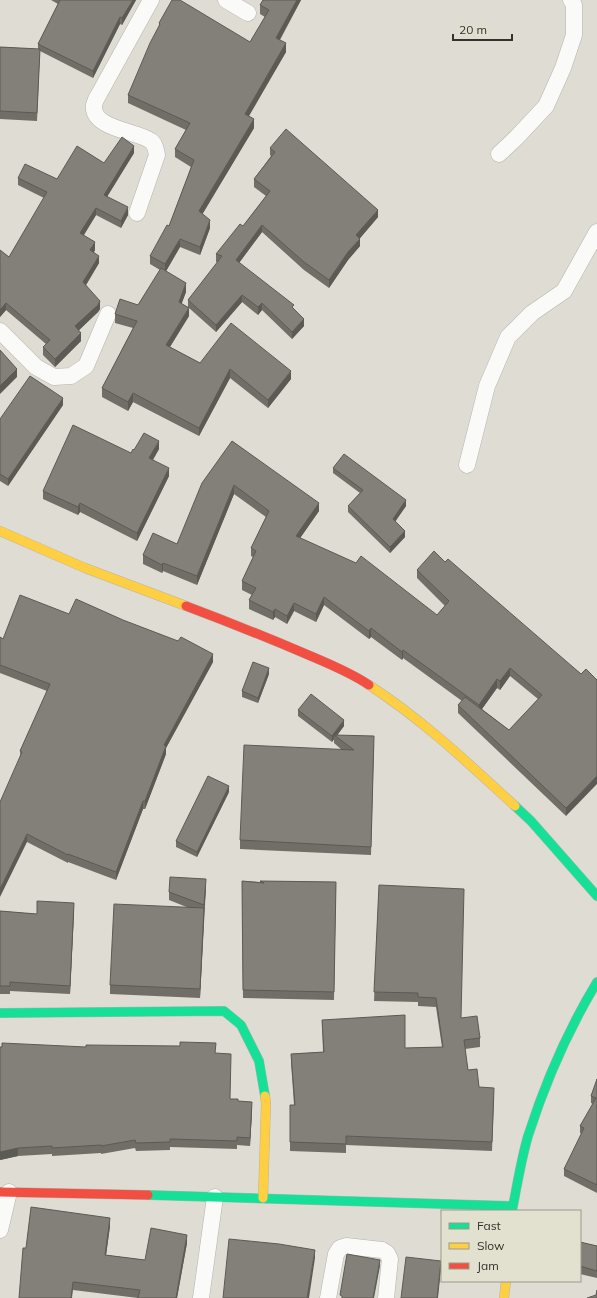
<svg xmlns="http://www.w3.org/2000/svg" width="597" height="1298" font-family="Mulish,sans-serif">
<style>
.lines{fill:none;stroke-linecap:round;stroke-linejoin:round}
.street-casing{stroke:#b5b3ac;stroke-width:17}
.fast-casing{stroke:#b5b3ac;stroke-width:10}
.slow-casing{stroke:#b5b3ac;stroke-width:10}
.jam-casing{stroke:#b5b3ac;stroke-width:10}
.street{stroke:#fafaf8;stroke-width:16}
.fast{stroke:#16e098;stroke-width:9}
.slow{stroke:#ffcf43;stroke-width:9}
.jam{stroke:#f24e42;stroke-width:9}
.wall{fill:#716e68;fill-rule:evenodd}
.shaded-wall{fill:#5c5a55}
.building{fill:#838079;stroke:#5c5a55}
</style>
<rect width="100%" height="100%" fill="#dedcd3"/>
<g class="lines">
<defs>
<path id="street" d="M 226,0 L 248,13
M 499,154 L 516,138 L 546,106 L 563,68 L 574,35 L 574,5 L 571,0
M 137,213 L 157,155 C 156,150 155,144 151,141 C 138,131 91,129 94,105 C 95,101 97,97 99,94 L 151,0
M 0,331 L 36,367 L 54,377 L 71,376 L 86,366 L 108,314
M 467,465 L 487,386 L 508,337 L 532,313 L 564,291 L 597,232
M 0,1230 L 9,1192
M 201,1298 L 215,1197
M 328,1298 L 336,1254 L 340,1248 L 346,1246 L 382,1250 L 387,1253 L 390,1259 L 386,1298"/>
<path id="fast" d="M 515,806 L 531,821 L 597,896
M 0,1013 L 224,1011 L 241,1025 L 259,1061 L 265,1096
M 148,1195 L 513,1206
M 512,1211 C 517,1186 521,1160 528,1136 C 545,1083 568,1030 597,982"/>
<path id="slow" d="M 0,531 L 85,568 L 186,606
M 369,685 C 423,720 468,763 515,806
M 263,1198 L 266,1103 L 265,1096
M 504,1298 L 506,1281"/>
<path id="jam" d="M 186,606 C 226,621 266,637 306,654 C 327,663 350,672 369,685
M 0,1192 L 148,1195"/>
</defs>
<use href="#street" class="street-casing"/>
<use href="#fast" class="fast-casing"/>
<use href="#slow" class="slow-casing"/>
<use href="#jam" class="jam-casing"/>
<use href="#street" class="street"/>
<use href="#fast" class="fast"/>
<use href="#slow" class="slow"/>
<use href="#jam" class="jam"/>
</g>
<path class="wall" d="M 51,0 L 136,0 L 122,25 L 120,24 L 93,78 L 40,51 L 37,121 L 0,119 L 0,47 L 38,49 L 38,44 L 58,4 Z
M 263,0 L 301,0 L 280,40 L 286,52 L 248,116 L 254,128 L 202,214 L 210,228 L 200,255 L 180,247 L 166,271 L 186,292 L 181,304 L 188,307 L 188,300 L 218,262 L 216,262 L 216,254 L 243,226 L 266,196 L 254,187 L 254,179 L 271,156 L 270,155 L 270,148 L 378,217 L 360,238 L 360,246 L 348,260 L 329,288 L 304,270 L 262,232 L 239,263 L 294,309 L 304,326 L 292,339 L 262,310 L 258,315 L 242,302 L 216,332 L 189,308 L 189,316 L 170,347 L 200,363 L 291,379 L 268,408 L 230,378 L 199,436 L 133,402 L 128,411 L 102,397 L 102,388 L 133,328 L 115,323 L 115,314 L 138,305 L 160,270 L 150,264 L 150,256 L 169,226 L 191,167 L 175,157 L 175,149 L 186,130 L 128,103 L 128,95 L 159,27 L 159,23 L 250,42 L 265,17 L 260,14 L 260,5 Z
M 134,153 L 107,196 L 128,215 L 121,228 L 96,215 L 84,235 L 95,250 L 94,252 L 99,263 L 86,285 L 100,309 L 98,312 L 79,330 L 81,341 L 55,367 L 43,355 L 43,347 L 46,344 L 6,310 L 0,317 L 0,250 L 9,257 L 44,198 L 18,185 L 18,178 L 57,179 Z
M 63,405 L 8,486 L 0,481 L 0,419 Z
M 232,441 L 319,511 L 300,538 L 437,615 L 445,606 L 417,578 L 417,570 L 445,562 L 581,674 L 566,816 L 458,713 L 458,705 L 462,701 L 403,658 L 402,660 L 371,637 L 369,639 L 324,605 L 316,622 L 294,611 L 287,624 L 275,617 L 273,620 L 249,609 L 249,600 L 252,595 L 242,590 L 242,581 L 253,557 L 251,556 L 251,548 L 266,517 L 234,494 L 197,585 L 163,571 L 162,573 L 143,564 L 143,555 L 177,544 ZM 510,676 L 538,699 L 509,730 L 482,709 L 497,688 L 500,690 Z
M 159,449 L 153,460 L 169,476 L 137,541 L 80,512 L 78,515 L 43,499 L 43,491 L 131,453 L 134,450 Z
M 333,468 L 406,506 L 395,521 L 405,537 L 390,553 L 348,512 L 348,506 L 360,493 L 333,473 Z
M 69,614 L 213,662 L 166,748 L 166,754 L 145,809 L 143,809 L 116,880 L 68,862 L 68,863 L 27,842 L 20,751 L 47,691 L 0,673 L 0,637 L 3,639 Z
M 269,674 L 258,703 L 242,697 L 242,691 Z
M 298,710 L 344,726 L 337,735 L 374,745 L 371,855 L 240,849 L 240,840 L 342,750 L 334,743 L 334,739 L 332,742 L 298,716 Z
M 229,792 L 197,857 L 176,847 L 176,841 Z
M 242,881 L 260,882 L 260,881 L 336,882 L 334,1000 L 243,998 Z
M 379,885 L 461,1018 L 480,1038 L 480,1047 L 465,1049 L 468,1070 L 479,1087 L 494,1097 L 492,1151 L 346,1145 L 346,1153 L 290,1151 L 290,1105 L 294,1105 L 291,1062 L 291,1054 L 323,1052 L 322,1020 L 405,1048 L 442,1047 L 436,1007 L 418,1006 L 418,1002 L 374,1001 Z
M 206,887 L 200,998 L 110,994 L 110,985 L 189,908 L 169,900 L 169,892 Z
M 0,911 L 37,914 L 74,911 L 70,994 L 10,991 L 10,994 L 0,994 Z
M 0,1047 L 216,1053 L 230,1099 L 238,1101 L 252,1110 L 250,1146 L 237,1145 L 237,1149 L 170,1147 L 170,1150 L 136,1151 L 135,1148 L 101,1154 L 101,1153 L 52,1156 L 52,1154 L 18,1156 L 0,1160 Z
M 597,1079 L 597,1193 L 564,1176 L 564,1169 L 582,1134 L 580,1133 L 580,1126 L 593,1104 L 591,1103 L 591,1096 Z
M 110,1226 L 106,1255 L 145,1260 L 187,1243 L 177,1298 L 138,1298 L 73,1290 L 72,1298 L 19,1298 L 26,1248 Z
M 580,1242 L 597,1246 L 597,1278 L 580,1274 Z"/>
<path class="shaded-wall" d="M 133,0 L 136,0 L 122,25 L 122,18 Z
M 297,0 L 301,0 L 276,46 L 276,38 Z
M 120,17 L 120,24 L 93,78 L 93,71 Z
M 286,43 L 286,52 L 245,123 L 245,114 Z
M 254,119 L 254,128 L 199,220 L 199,211 Z
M 134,146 L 134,153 L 104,202 L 104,195 Z
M 128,207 L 128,215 L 121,228 L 121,221 Z
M 96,208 L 96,215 L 80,241 L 80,233 Z
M 378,210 L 378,217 L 356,243 L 356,235 Z
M 210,220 L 210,228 L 200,255 L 200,247 Z
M 262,225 L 262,232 L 236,267 L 236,260 Z
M 180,239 L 180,247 L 165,273 L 165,264 Z
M 360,239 L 360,246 L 348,260 L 329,288 L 329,280 L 348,252 Z
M 95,242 L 95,250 L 90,258 L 90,250 Z
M 99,256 L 99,263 L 83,290 L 83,282 Z
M 186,283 L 186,292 L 179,311 L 179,302 Z
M 242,295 L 242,302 L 216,332 L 216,325 Z
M 100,301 L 100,309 L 98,312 L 75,334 L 75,326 Z
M 6,303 L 6,310 L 0,317 L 0,310 Z
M 262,303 L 262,310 L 258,315 L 258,307 Z
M 189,308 L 189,316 L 166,353 L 166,345 Z
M 304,319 L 304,326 L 292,339 L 292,332 Z
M 81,333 L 81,341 L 55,367 L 55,359 Z
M 17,369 L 17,377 L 0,394 L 0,386 Z
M 230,369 L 230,378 L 199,436 L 199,428 Z
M 291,371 L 291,379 L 268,408 L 268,400 Z
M 133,393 L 133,402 L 128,411 L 128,402 Z
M 63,398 L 63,405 L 8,486 L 8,479 Z
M 159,441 L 159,449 L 149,466 L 149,458 Z
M 169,468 L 169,476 L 137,541 L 137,533 Z
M 234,485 L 234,494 L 197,585 L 197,576 Z
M 406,500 L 406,506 L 393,525 L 393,519 Z
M 80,503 L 80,512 L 78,515 L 78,507 Z
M 319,503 L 319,511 L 296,544 L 296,536 Z
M 405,531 L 405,537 L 390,553 L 390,547 Z
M 163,563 L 163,571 L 162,573 L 162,565 Z
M 324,597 L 324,605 L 316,622 L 316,614 Z
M 294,603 L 294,611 L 287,624 L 287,616 Z
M 275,609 L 275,617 L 273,620 L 273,612 Z
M 371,628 L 371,637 L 369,639 L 369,631 Z
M 403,650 L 403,658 L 402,660 L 402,652 Z
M 213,654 L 213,662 L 166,748 L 166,754 L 145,809 L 145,801 L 164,745 Z
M 269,668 L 269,674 L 258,703 L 258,698 Z
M 510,668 L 510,676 L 500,690 L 500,681 Z
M 497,679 L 497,688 L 479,713 L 479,705 Z
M 344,720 L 344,726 L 336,737 L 334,735 L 334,739 L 332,742 L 332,736 Z
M 597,776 L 597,784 L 566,816 L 566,808 Z
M 229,786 L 229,792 L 197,857 L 197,852 Z
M 143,801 L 143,809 L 116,880 L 116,872 Z
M 27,834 L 27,842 L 0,897 L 0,889 Z
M 206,879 L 206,887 L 204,914 L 204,905 Z
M 74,903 L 74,911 L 70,994 L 70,986 Z
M 204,908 L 204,917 L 200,998 L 200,989 Z
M 252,1102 L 252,1110 L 250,1146 L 250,1138 Z
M 18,1148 L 18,1156 L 0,1160 L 0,1152 Z
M 110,1218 L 110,1226 L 105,1263 L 105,1255 Z
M 187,1235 L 187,1243 L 177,1298 L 176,1298 Z
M 315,1250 L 315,1258 L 309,1298 L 307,1298 Z
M 380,1260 L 380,1266 L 374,1298 L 373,1298 Z
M 441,1261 L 441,1269 L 438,1298 L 437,1298 Z"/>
<path class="building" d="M 60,0 L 133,0 L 122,18 L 120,17 L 93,71 L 38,44 Z
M 172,0 L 180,0 L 250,42 L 269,10 L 260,5 L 263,0 L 297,0 L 276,38 L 286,43 L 245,114 L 254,119 L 199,211 L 210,220 L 200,247 L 180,239 L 165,264 L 150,256 L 167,225 L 169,226 L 194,160 L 175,149 L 190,123 L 128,95 L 150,43 L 160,24 L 159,23 Z
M 0,47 L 40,49 L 37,113 L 0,111 Z
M 286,129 L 378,210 L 356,235 L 360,239 L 348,252 L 329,280 L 304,262 L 262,225 L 236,260 L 294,305 L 292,307 L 304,319 L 292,332 L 262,303 L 258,307 L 242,295 L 216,325 L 188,300 L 222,256 L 216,254 L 240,224 L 243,226 L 270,191 L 254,179 L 275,152 L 270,148 Z
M 122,137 L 134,146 L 104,195 L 128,207 L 121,221 L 96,208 L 80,233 L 95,242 L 90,250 L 99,256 L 83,282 L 100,301 L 98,305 L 75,326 L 81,333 L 55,359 L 43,347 L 50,340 L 6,303 L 0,310 L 0,250 L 9,257 L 47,192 L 18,178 L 25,164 L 57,179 L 77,146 L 104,163 Z
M 161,268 L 186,283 L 179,302 L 189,308 L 166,345 L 200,363 L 231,323 L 291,371 L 268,400 L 230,369 L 199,428 L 133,393 L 128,402 L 102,388 L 137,321 L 115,314 L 120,299 L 138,305 Z
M 0,350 L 17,369 L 0,386 Z
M 30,376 L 63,398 L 8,479 L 0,474 L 0,419 Z
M 73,425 L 131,453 L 133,449 L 134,450 L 144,433 L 159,441 L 149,458 L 169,468 L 137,533 L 80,503 L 78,507 L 43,491 Z
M 232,441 L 319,503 L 296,536 L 356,563 L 361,556 L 437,615 L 449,601 L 417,570 L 434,551 L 445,562 L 448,559 L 581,674 L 586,669 L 597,680 L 597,776 L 566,808 L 458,705 L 465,697 L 509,730 L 542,695 L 510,668 L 500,681 L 497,679 L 479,705 L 403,650 L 402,652 L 371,628 L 369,631 L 324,597 L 316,614 L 294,603 L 287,616 L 275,609 L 273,612 L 249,600 L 256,588 L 242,581 L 256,551 L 251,548 L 269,511 L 234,485 L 197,576 L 163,563 L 162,565 L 143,555 L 153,533 L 177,544 L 202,483 Z
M 344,454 L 406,500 L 393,519 L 405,531 L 390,547 L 348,506 L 363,490 L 333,468 Z
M 20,595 L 69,614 L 76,599 L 123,620 L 178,641 L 181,637 L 213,654 L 164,745 L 166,746 L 145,801 L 143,801 L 116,872 L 68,854 L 68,855 L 27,834 L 0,889 L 0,802 L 22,752 L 20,751 L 50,684 L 0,665 L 0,637 L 3,639 Z
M 253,662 L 269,668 L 258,698 L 242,691 Z
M 311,694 L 344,720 L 332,736 L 298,710 Z
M 334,735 L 374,736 L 371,847 L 240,840 L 244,745 L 354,750 Z
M 208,776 L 229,786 L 197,852 L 176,841 Z
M 170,877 L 206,879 L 204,905 L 169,892 Z
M 242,881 L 264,883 L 260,881 L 336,882 L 334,992 L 243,990 Z
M 379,885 L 464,889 L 461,1018 L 477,1016 L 480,1038 L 464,1040 L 468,1070 L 477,1069 L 479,1087 L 494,1088 L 492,1142 L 346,1136 L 346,1144 L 290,1142 L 290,1105 L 295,1105 L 291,1054 L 324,1052 L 322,1020 L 405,1015 L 405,1048 L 443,1047 L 436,998 L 418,997 L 418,993 L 374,992 Z
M 37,901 L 74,903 L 70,986 L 10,982 L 10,986 L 0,986 L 0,911 L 37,914 Z
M 114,904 L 204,908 L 200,989 L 110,985 Z
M 180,1042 L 216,1043 L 215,1053 L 231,1054 L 230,1099 L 238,1099 L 238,1101 L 252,1102 L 250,1138 L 237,1137 L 237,1141 L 170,1139 L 170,1142 L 136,1143 L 135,1140 L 101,1146 L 101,1145 L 52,1148 L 52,1146 L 18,1148 L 0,1152 L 0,1047 L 2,1047 L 2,1043 L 86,1047 L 86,1045 L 180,1046 Z
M 597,1079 L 597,1185 L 564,1169 L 584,1128 L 580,1126 L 596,1098 L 591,1096 Z
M 31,1207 L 110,1218 L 105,1255 L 145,1260 L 151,1228 L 187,1235 L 176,1298 L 138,1298 L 140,1290 L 73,1282 L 71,1298 L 19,1298 L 23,1248 L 26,1248 Z
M 229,1239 L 279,1244 L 315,1250 L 307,1298 L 223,1298 Z
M 580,1242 L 597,1246 L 597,1271 L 580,1266 Z
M 347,1254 L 380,1260 L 373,1298 L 342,1298 L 342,1296 L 340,1295 Z
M 406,1257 L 441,1261 L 437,1298 L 401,1298 Z
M 597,1290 L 597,1298 L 587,1298 L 596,1295 Z"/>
<rect x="441" y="1210" width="140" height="72" fill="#e2e0cf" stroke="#9c9a8d"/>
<rect x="449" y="1223" width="20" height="6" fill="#16e098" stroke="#9c9a8d"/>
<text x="477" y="1230" font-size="12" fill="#33322b">Fast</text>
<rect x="449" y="1243" width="20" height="6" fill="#ffcf43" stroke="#9c9a8d"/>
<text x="477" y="1250" font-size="12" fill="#33322b">Slow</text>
<rect x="449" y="1263" width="20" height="6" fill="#f24e42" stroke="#9c9a8d"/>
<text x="477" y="1270" font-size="12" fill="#33322b">Jam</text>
<path d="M453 34v6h59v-6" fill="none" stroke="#33322b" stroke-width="2"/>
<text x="459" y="34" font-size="12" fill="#33322b" stroke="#e2e0cf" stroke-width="3" paint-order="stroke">20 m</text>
</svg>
